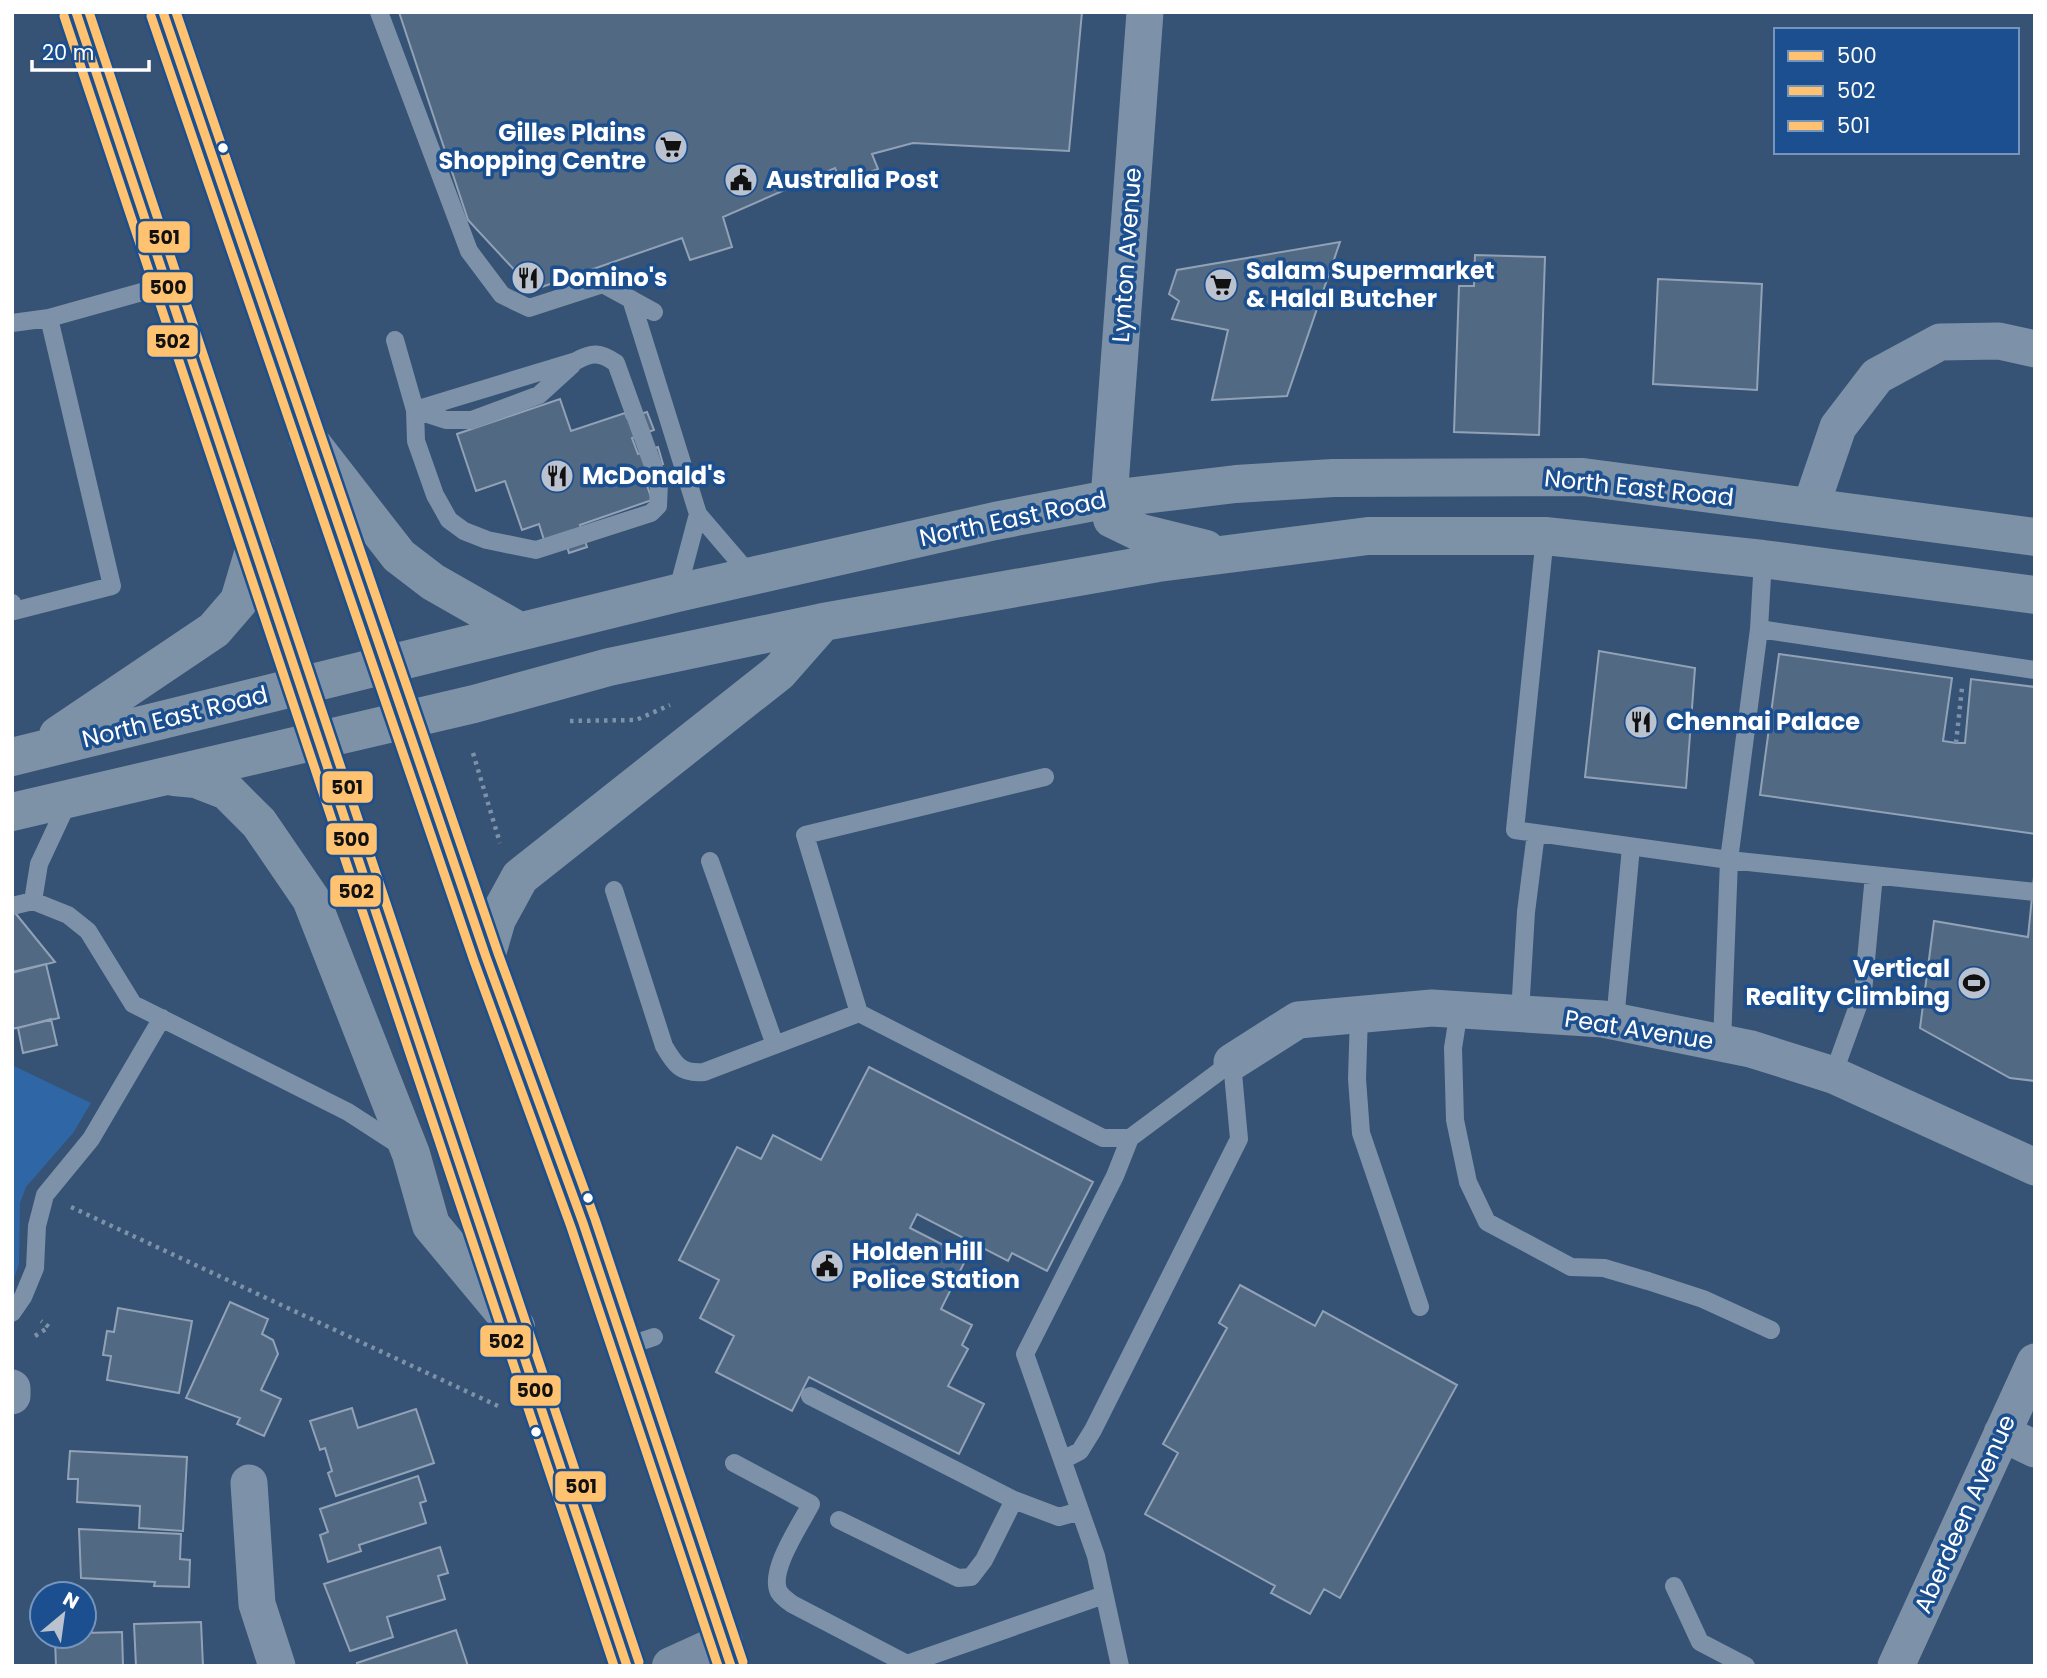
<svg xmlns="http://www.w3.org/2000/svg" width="2047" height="1678" font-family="Poppins,sans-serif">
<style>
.green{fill:#2f66a5}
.building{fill:#526984;stroke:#92a2b6;stroke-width:2}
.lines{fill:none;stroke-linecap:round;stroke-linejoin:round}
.path{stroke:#7d92a8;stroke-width:4.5;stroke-dasharray:3.5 5;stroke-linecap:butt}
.lane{stroke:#7d92a8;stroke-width:18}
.street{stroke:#7d92a8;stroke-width:37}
.secondary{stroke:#798da4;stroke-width:38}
.highway{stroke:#7e92a7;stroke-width:38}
.bus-1-casing{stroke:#1b4f8f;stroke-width:14}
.bus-2-casing{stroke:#1b4f8f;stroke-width:14}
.bus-3-casing{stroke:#1b4f8f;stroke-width:14}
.bus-1{stroke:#fec271;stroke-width:9}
.bus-2{stroke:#fec271;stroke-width:9}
.bus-3{stroke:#fec271;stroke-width:9}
.bus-dot{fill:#fff;stroke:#1b4f8f;stroke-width:2.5}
.labels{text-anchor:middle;stroke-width:7;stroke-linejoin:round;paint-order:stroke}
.poi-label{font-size:24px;font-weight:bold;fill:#fff;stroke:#1b4f8f;text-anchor:start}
.street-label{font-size:24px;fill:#fff;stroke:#1b4f8f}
.line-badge{stroke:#1b4f8f;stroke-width:2.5}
.pale-badge-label{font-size:19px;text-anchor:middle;font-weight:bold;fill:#111}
</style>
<rect width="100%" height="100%" fill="#365274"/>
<path class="green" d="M 12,1065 L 91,1103 L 73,1133 L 26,1187 L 20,1203 L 19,1264 L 12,1284 Z"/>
<path class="building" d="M 399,12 L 1082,12 L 1069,151 L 913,143 L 872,154 L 878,169 L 841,183 L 835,168 L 723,217 L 732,247 L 690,260 L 682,238 L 533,290 L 468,220 Z
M 1340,242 L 1287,396 L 1212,400 L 1228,330 L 1172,319 L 1179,301 L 1169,294 L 1177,270 Z
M 1475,255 L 1545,257 L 1539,435 L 1454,432 L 1459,286 L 1474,286 Z
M 1658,279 L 1762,284 L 1757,390 L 1653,384 Z
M 560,399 L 571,431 L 625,413 L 627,418 L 647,412 L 654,430 L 632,438 L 638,454 L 658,447 L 663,464 L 642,471 L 652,500 L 580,525 L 587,547 L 569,553 L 563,534 L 544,540 L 539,524 L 522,530 L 505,481 L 476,491 L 457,434 Z
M 1599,651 L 1695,668 L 1686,788 L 1585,777 Z
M 1779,654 L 1952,678 L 1943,741 L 1956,743 L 1965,743 L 1971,679 L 2035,687 L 2035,834 L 1760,795 Z
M 2035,867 L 2035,1081 L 2010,1078 L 1920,1028 L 1934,921 L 2028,937 Z
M 12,909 L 55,962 L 12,973 Z
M 46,964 L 59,1018 L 12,1029 L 12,972 Z
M 51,1019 L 57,1045 L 23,1053 L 18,1028 Z
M 869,1067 L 1093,1182 L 1047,1271 L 1012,1253 L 1008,1261 L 917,1214 L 910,1228 L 967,1257 L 941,1309 L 972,1325 L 962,1345 L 968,1349 L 948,1386 L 984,1404 L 959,1454 L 809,1377 L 792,1411 L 716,1372 L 734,1336 L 700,1318 L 719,1280 L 679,1260 L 737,1147 L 761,1159 L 773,1135 L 821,1160 Z
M 1240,1285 L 1315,1326 L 1323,1311 L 1457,1385 L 1340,1598 L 1324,1589 L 1310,1614 L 1271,1593 L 1275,1586 L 1145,1514 L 1178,1453 L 1163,1444 L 1227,1328 L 1219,1323 Z
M 230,1302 L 268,1319 L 262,1334 L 273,1340 L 278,1354 L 261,1390 L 281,1399 L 264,1436 L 237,1424 L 240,1418 L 186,1398 Z
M 118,1308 L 192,1321 L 179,1393 L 107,1380 L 111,1356 L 103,1355 L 107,1331 L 114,1332 Z
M 352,1408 L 358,1428 L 416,1409 L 434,1463 L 336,1496 L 328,1473 L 332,1471 L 325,1448 L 320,1450 L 310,1421 Z
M 70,1451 L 187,1457 L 183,1531 L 139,1528 L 140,1506 L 77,1502 L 78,1479 L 68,1479 Z
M 418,1476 L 426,1501 L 420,1503 L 426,1523 L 359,1545 L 361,1551 L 328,1562 L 320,1535 L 328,1532 L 320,1509 Z
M 79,1529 L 181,1534 L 180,1559 L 190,1560 L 189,1587 L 154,1586 L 155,1582 L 81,1578 Z
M 440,1547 L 448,1573 L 438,1576 L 445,1599 L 387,1617 L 393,1637 L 350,1651 L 324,1584 Z
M 201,1622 L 203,1666 L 136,1666 L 134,1624 Z
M 456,1630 L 468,1666 L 358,1666 L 357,1663 Z
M 122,1632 L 123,1666 L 56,1666 L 55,1639 L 75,1638 L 84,1636 L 84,1633 Z"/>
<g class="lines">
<path class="path" d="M 570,721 L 636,720 L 670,705
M 1956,743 L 1962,688
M 473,753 L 500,843
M 71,1207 L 498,1406
M 35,1336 L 49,1327 L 41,1321"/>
<path class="lane" d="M 379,12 L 469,251 L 502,295 L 529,308 L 603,284 L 654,312
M 631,299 L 698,514 L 752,577
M 12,323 L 49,318 L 167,285
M 395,340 L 415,410 L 416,441 L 435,495 L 449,520 L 464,531 L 487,540 L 536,550 L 651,513 L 658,506 L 659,482 L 616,363 C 600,352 592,352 576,361 L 415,410
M 415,410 L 446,420 L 472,420 L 539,395 L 572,365
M 1545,536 L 1515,830 L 1729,860 L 1759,629 L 1763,559
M 677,593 L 698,514
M 12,603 L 14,611 L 112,586 L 49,318
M 1759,629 L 2035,670
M 710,861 L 775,1045
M 614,890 L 664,1046 C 675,1065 681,1074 704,1072 L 859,1013 L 1103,1138 L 1130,1138
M 33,901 L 39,864 L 68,802
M 12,906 L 33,901 L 68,915 L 88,931 L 133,1004 L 348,1112 L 402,1147
M 1459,1010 L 1453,1048 L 1455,1120 L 1468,1182 L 1487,1222 L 1571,1267 L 1604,1268 L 1648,1281 L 1703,1299 L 1771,1330
M 859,1013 L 805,835 L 1045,777
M 1520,1013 L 1526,912 L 1536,833
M 1359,1015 L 1357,1079 L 1361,1133 L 1420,1307
M 1615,1021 L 1631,847
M 1722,1043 L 1729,860 L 2035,892
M 1833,1075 L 1863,992 L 1874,875
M 12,1313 L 23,1297 L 35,1268 L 37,1226 L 45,1195 L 91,1139 L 162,1018
M 624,1347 L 654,1337
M 810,1396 L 1014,1500 L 1059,1517 L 1080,1511
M 1063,1460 L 1080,1451 L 1093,1430 L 1239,1139 L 1232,1062
M 734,1463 L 811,1504 C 801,1524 768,1571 779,1592 C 782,1597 788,1601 792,1604 L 907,1664 L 1104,1595
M 839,1520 L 958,1578 L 971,1577 L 984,1560 L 1014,1500
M 1674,1586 L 1700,1642 L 1746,1666
M 1120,1666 L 1096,1556 L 1025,1354 L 1115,1176 L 1130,1138 L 1232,1062"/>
<path class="street" d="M 1109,499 L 1145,12
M 1811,506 L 1838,427 L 1877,376 L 1940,342 L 1999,341 L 2035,349
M 1232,1062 L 1298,1020 L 1432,1008 L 1603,1019 L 1751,1049 L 1833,1075 L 2035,1167
M 12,1388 L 12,1396
M 2002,1433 L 2035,1449
M 249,1483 L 257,1604 L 277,1666
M 1896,1666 L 2035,1362"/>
<path class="secondary" d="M 76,12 L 627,1666
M 163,12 L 486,957 L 583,1223 L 731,1666
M 671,1666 L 724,1642"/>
<path class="highway" d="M 308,439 L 399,556 L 433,582 L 519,631
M 1109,499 L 1112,519 L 1141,533 L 1206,549
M 58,735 L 214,630 L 239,601 L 255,547
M 12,757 L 677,593 L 995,521 L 1109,499 L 1236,484 L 1333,478 L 1583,477 L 2035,537
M 174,777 L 196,779 L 227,791 L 259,823 L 311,899 L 411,1154 L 431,1225 L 516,1327
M 12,812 L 474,704 L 609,667 L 823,622 L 1158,563 L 1368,536 L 1545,536 L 1763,559 L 2035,595
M 486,957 L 497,919 L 520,877 L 779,672 L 823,622"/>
<defs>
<path id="bus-1" d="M 76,12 L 627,1666
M 163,12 L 486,957 L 583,1223 L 731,1666"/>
<path id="bus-2" d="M 64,16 L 614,1666
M 151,16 L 474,961 L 571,1227 L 718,1666"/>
<path id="bus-3" d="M 89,12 L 639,1662
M 176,12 L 498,953 L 595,1219 L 743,1662"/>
</defs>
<use href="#bus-1" class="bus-1-casing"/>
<use href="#bus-2" class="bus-2-casing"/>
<use href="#bus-3" class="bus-3-casing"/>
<use href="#bus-1" class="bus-1"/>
<use href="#bus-2" class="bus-2"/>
<use href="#bus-3" class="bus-3"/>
</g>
<defs>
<symbol id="supermarket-disc" viewBox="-11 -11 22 22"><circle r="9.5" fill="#b9c2ce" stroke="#1b4f8f"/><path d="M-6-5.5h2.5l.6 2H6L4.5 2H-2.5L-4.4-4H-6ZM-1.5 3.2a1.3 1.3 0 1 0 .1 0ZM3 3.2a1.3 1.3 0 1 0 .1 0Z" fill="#111"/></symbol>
<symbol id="civic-disc" viewBox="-11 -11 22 22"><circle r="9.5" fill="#b9c2ce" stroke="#1b4f8f"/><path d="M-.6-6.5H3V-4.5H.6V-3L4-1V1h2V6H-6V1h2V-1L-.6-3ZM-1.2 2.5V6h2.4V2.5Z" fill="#111"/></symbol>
<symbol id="restaurant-disc" viewBox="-11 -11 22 22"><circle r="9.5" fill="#b9c2ce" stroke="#1b4f8f"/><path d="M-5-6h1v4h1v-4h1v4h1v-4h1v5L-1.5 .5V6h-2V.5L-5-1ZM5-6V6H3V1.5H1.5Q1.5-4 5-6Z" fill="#111"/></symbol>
<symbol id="stadium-disc" viewBox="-11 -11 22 22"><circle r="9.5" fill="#b9c2ce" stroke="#1b4f8f"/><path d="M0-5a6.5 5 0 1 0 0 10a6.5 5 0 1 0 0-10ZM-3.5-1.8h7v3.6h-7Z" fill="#111"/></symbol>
</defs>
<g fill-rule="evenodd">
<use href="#supermarket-disc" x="652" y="128" width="38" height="38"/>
<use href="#civic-disc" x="722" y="161" width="38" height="38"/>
<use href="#restaurant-disc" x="509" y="259" width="38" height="38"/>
<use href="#supermarket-disc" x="1202" y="266" width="38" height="38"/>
<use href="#restaurant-disc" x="538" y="457" width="38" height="38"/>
<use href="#restaurant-disc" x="1622" y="703" width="38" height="38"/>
<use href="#stadium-disc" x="1955" y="964" width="38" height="38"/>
<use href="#civic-disc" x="808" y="1247" width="38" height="38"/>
</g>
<g class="bus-dot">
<circle cx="223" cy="148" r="6"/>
<circle cx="588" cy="1198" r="6"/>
<circle cx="536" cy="1432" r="6"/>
</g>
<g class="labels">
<g class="poi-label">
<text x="646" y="141" text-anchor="end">Gilles Plains<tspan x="646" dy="28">Shopping Centre</tspan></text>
<text x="766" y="188">Australia Post</text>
<text x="1246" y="279">Salam Supermarket<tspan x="1246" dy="28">&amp; Halal Butcher</tspan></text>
<text x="552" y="286">Domino's</text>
<text x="582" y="484">McDonald's</text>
<text x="1666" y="730">Chennai Palace</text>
<text x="1950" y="977" text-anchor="end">Vertical<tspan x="1950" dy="28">Reality Climbing</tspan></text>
<text x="852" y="1260">Holden Hill<tspan x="852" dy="28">Police Station</tspan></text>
</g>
<g class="street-label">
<text transform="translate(1127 255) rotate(-86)" y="8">Lynton Avenue</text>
<text transform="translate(1639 488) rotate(6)" y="8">North East Road</text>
<text transform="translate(1013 519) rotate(-12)" y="8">North East Road</text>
<text transform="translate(175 717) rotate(-14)" y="8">North East Road</text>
<text transform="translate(1639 1030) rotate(9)" y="8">Peat Avenue</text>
<text transform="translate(1965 1514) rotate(-66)" y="8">Aberdeen Avenue</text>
</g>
</g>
<g class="line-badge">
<rect x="137" y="220" width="54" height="34" rx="7" fill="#fec271"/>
<rect x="141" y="271" width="53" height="33" rx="7" fill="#fec271"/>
<rect x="146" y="324" width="53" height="34" rx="7" fill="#fec271"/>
<rect x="321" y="770" width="53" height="34" rx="7" fill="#fec271"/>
<rect x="325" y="822" width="53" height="34" rx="7" fill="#fec271"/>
<rect x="329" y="874" width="53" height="34" rx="7" fill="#fec271"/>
<rect x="479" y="1324" width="53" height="34" rx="7" fill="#fec271"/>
<rect x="509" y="1374" width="53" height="33" rx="7" fill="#fec271"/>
<rect x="554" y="1470" width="53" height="33" rx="7" fill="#fec271"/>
</g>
<g class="pale-badge-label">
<text x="164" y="244">501</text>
<text x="168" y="294">500</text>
<text x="172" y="348">502</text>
<text x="347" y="794">501</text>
<text x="351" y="846">500</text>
<text x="356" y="898">502</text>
<text x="506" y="1348">502</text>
<text x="535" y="1397">500</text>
<text x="581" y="1493">501</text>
</g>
<rect width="2047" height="1678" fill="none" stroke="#ffffff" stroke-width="28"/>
<rect x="1774" y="28" width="245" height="126" fill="#1b4f8f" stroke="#7695bc" stroke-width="2"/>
<rect x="1788" y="51" width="35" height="10" fill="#fec271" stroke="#7695bc" stroke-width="2"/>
<text x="1837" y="63" font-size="21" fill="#ffffff">500</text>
<rect x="1788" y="86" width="35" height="10" fill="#fec271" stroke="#7695bc" stroke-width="2"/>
<text x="1837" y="98" font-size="21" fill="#ffffff">502</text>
<rect x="1788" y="121" width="35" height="10" fill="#fec271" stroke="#7695bc" stroke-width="2"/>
<text x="1837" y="133" font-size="21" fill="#ffffff">501</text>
<g transform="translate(63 1615) rotate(29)"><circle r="33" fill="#1b4f8f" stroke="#7695bc" stroke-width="2"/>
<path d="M0-5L12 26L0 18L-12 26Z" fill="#b9c2ce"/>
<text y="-10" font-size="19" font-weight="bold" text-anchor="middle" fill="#ffffff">N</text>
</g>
<path d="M32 60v10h117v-10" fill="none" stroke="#ffffff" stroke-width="3.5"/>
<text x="42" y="60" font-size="21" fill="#ffffff" stroke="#1b4f8f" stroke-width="5" paint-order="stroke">20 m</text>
</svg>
